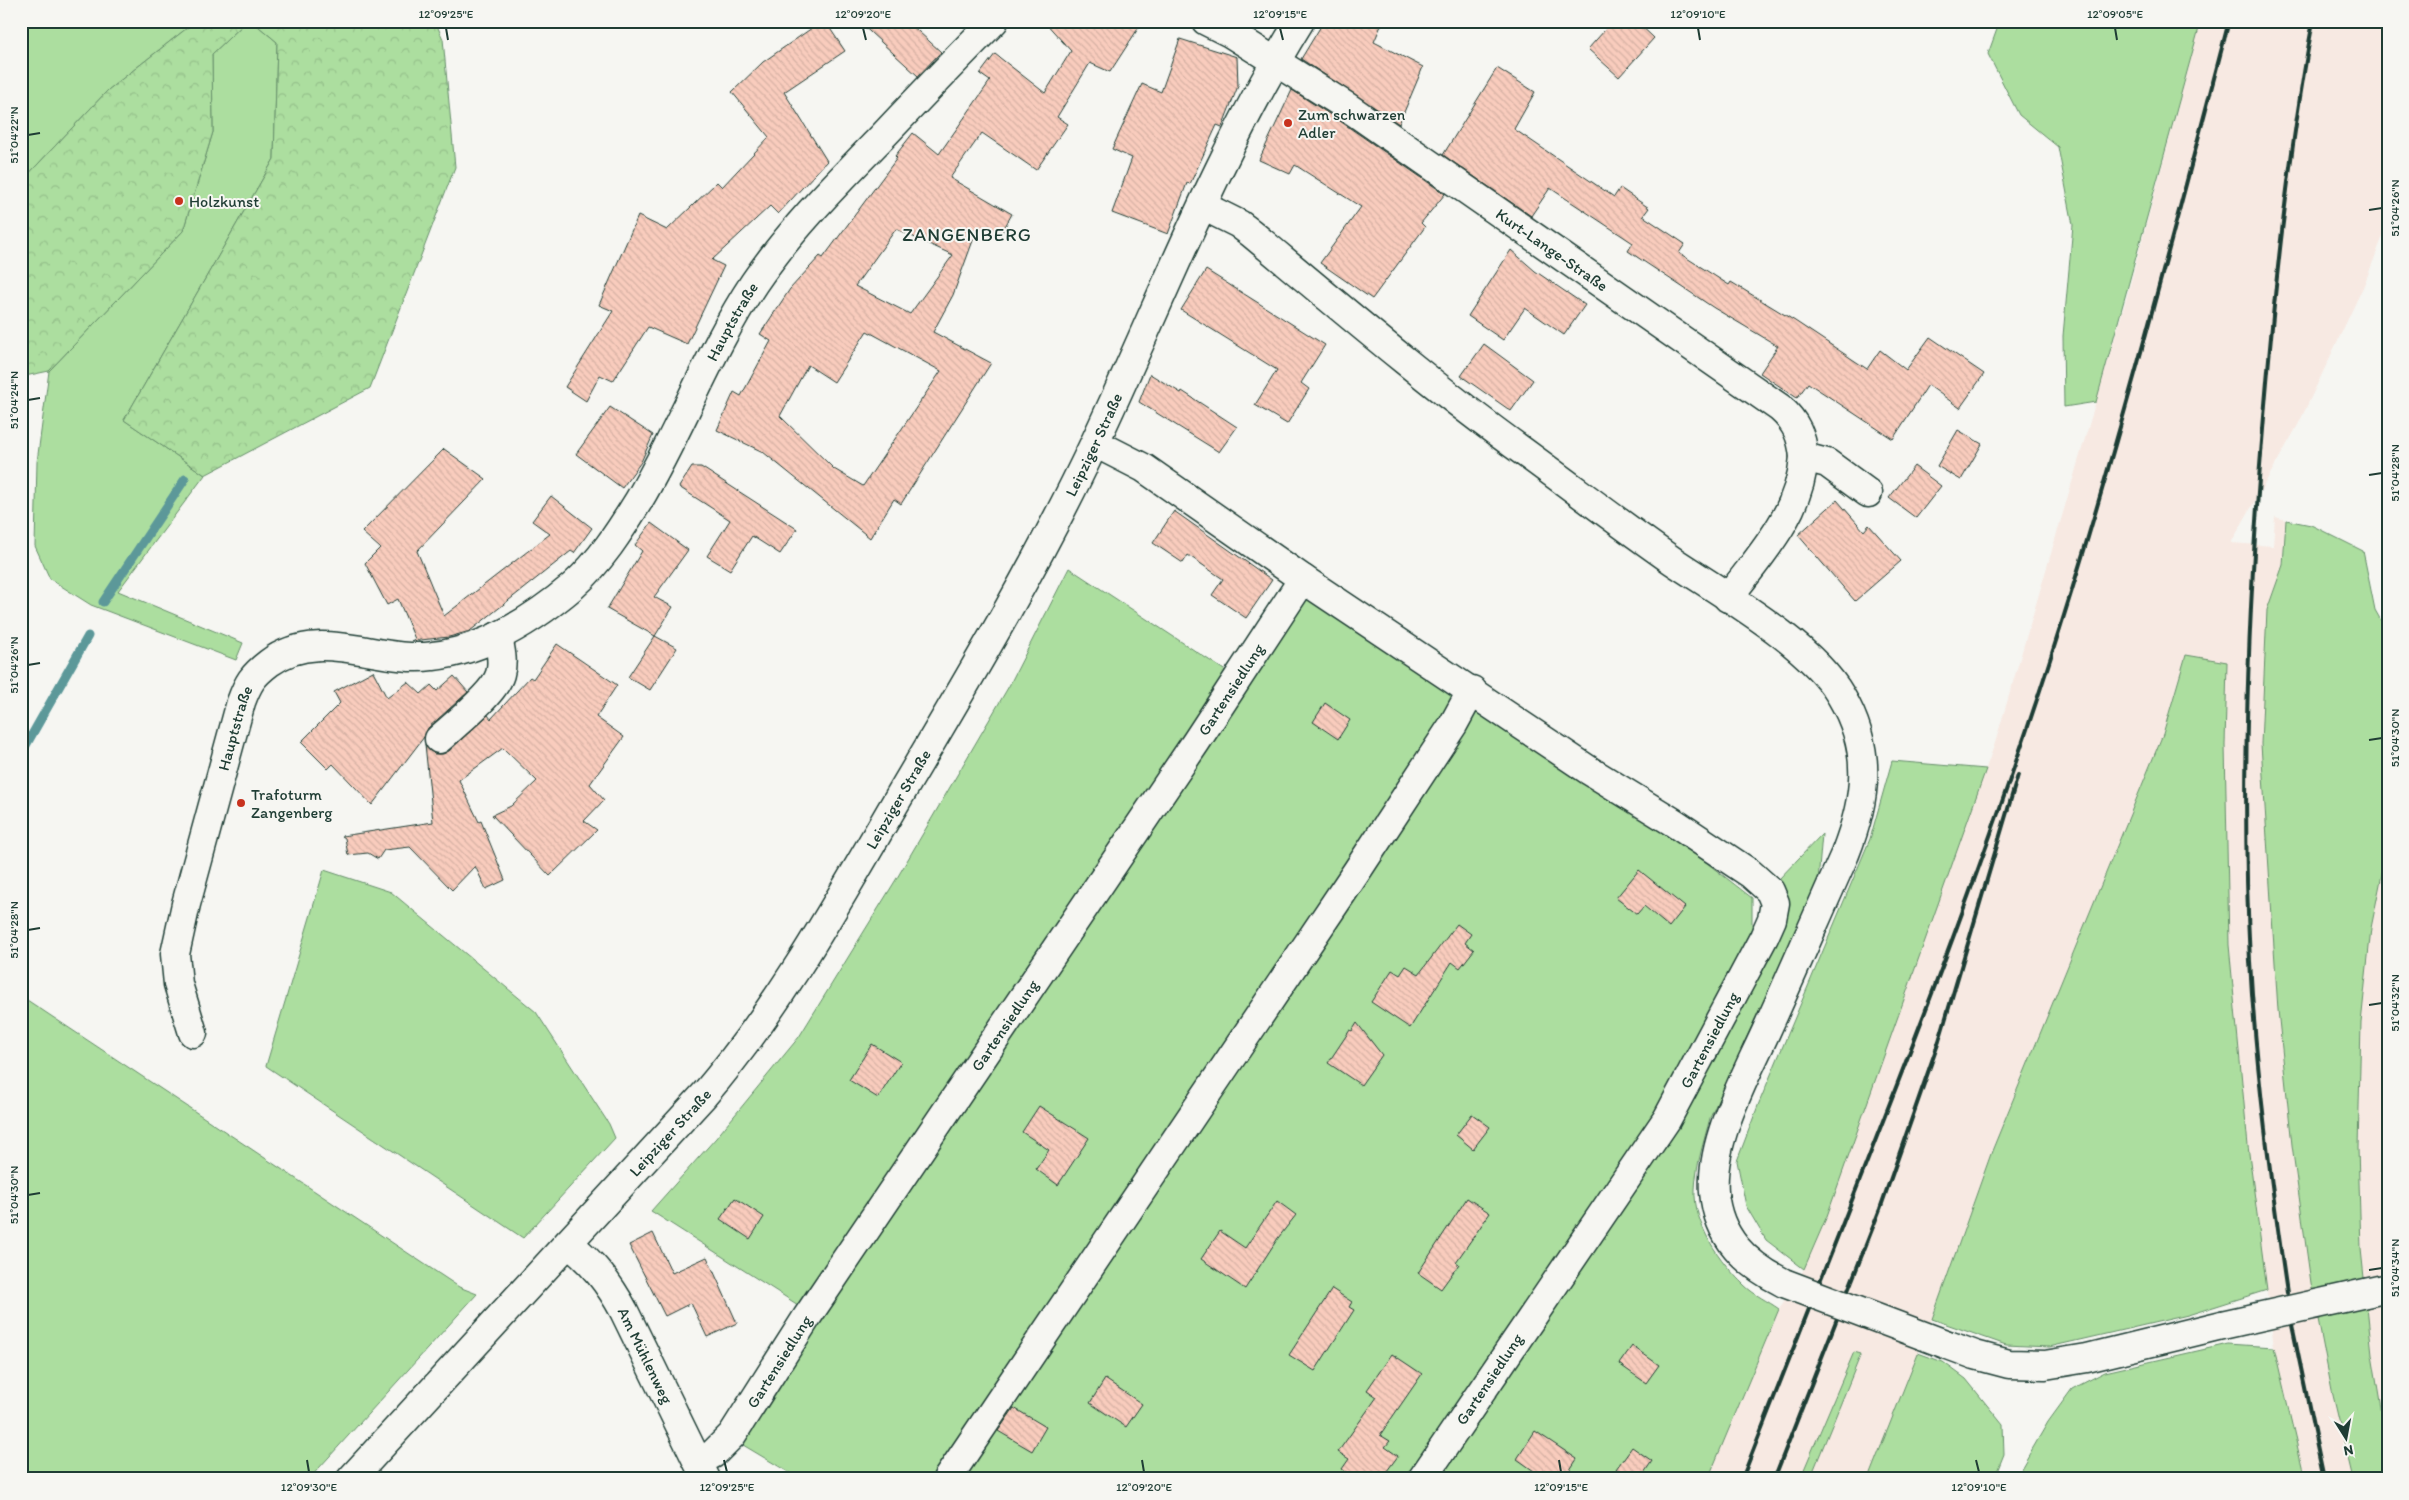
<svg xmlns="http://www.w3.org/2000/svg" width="2409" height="1500" font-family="Itim,sans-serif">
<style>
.built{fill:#f7e9e2}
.green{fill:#acde9f;stroke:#668e6a}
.forest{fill:url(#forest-crowns);stroke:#668e6a}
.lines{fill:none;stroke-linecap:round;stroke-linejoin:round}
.stream{stroke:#5b9899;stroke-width:9}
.building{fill:url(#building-back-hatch);stroke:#1f3d34;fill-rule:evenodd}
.minor-casing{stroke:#1f3d34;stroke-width:31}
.tertiary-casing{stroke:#1f3d34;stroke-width:31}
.minor{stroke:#f6f6f2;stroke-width:28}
.tertiary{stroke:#f6f6f2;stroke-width:28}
.rail{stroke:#1f3d34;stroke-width:4}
.minor-bridge-casing{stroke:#1f3d34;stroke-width:31;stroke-linecap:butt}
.minor-bridge{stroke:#f6f6f2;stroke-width:28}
.ticks{fill:none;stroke:#1f3d34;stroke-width:2}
.poi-dot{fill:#c8321e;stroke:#f6f6f2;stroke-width:2}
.labels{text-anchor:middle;stroke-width:4;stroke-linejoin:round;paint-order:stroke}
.poi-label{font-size:16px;fill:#1f3d34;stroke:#f6f6f2;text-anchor:start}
.street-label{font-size:16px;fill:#1f3d34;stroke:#f6f6f2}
.quarter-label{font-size:19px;letter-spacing:1px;fill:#1f3d34;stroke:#f6f6f2}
.neatline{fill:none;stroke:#1f3d34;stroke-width:2}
.ticks-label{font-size:12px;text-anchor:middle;fill:#1f3d34}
</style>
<defs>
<pattern id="forest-crowns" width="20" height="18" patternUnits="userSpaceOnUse" patternTransform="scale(1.25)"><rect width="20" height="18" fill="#acde9f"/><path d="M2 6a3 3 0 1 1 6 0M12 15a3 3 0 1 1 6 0" fill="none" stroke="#94bf8a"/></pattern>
<pattern id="building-back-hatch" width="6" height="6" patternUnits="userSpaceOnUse" patternTransform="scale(1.25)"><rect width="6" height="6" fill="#f9ccbd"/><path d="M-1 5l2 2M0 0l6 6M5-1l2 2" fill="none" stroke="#d5b0a3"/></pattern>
</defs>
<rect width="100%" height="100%" fill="#f6f6f2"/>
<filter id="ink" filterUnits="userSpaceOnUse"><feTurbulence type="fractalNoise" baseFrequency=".02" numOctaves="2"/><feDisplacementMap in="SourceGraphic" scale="10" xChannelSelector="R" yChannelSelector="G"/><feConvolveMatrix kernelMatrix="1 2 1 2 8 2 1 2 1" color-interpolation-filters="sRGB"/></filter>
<g filter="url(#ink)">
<path class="built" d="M 2201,21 L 2388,21 L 2388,223 L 2364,285 L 2298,425 L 2231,543 L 2273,546 L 2275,517 L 2286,520 L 2283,565 L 2267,610 L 2261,744 L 2278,1010 L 2292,1145 L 2311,1283 L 2332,1391 L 2353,1479 L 2305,1479 L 2274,1347 L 2248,1146 L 2229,945 L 2225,745 L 2227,663 L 2186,655 L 2163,734 L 1992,1151 L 1932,1319 L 1868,1479 L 1810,1479 L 1861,1355 L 1854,1352 L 1800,1479 L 1708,1479 L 1779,1309 L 1804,1269 L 1827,1216 L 1995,743 L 2127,296 Z
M 2388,845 L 2386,1046 L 2388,1450 L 2372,1354 L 2361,1249 L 2358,1148 L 2361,1023 L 2371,928 Z"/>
<path class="green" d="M 21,21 L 196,21 L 108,90 L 21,182 Z
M 247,21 L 252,21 L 277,42 L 274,159 L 124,420 L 205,475 L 118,591 L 243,643 L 236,660 L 91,605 L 50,579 L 35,546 L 37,462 L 49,371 L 183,231 L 213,132 L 212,54 Z
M 2000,21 L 2201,21 L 2096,402 L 2064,407 L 2063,336 L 2073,225 L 2058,147 L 2019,115 L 1988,54 Z
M 2286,520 L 2311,525 L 2363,551 L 2375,610 L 2388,633 L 2388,845 L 2371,928 L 2361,1023 L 2358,1148 L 2361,1249 L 2372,1354 L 2388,1450 L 2388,1479 L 2353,1479 L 2332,1391 L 2311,1283 L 2292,1145 L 2278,1010 L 2261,744 L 2267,610 L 2283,565 Z
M 1069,568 L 1247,685 L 1310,594 L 1707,863 L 1752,898 L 1752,928 L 1656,1117 L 1600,1237 L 1778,880 L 1822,834 L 1818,881 L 1710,1118 C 1704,1141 1696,1165 1695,1189 C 1693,1224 1720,1262 1744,1285 C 1754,1295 1768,1301 1779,1309 L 1708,1479 L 800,1479 L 738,1442 L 820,1319 L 651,1211 L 716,1138 L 799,1037 L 897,878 L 1009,686 Z
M 2186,655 L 2227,662 L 2225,745 L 2229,945 L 2248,1146 L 2267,1290 L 2188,1315 L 2049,1347 L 2006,1345 L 1932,1319 L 1992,1151 L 2163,734 Z
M 1892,761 L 1986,769 L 1827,1216 L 1804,1269 L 1766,1240 L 1746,1206 L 1737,1161 L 1759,1103 L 1870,839 Z
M 324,870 L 391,892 L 536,1012 L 609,1124 L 615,1138 L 523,1238 L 266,1066 Z
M 21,996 L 459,1287 L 477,1294 L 309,1479 L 21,1479 Z
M 2228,1344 L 2274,1347 L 2305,1479 L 2015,1479 L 2048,1422 L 2072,1389 L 2105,1372 Z
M 1854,1352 L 1861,1354 L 1810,1479 L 1800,1479 Z
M 1918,1353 L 1943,1362 L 1966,1379 L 2003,1425 L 2004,1454 L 1994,1479 L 1868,1479 Z"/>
<path class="forest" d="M 196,21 L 247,21 L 212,54 L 213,132 L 183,231 L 49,371 L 25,376 L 21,371 L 21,182 L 108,90 Z
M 252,21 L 435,21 L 443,39 L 455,167 L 370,388 L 205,475 L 124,420 L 274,159 L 277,42 Z"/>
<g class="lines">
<path class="stream" d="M 103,602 L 185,479
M 21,754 L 88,636"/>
</g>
<path class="building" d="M 822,21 L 825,21 L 845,51 L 784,92 L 827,161 L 778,214 L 770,206 L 712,260 L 724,266 L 687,344 L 648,327 L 613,381 L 600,375 L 586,401 L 565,387 L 613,311 L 599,305 L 638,216 L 667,230 L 717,182 L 722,187 L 769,137 L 732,92 L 763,62 Z
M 858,21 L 907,21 L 941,52 L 918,76 Z
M 1044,21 L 1143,21 L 1110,72 L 1090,63 L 1057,117 L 1068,124 L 1036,170 L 982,133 L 950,178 L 1012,214 L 998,239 L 978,227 L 953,295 L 933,332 L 991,363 L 901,504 L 894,499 L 870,538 L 763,452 L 717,430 L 734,392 L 741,396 L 771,341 L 760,334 L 790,289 L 820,256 L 823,258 L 897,158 L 895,156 L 913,133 L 939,154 L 990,81 L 980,74 L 995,54 L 1045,93 L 1071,51 ZM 896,229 L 953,255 L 910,314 L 855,286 ZM 867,331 L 941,371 L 863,486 L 834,469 L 780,416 L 808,365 L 834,382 Z
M 1324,21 L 1383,21 L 1374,42 L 1423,67 L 1399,124 L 1301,59 Z
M 1613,21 L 1636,21 L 1654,38 L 1619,77 L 1588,49 Z
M 1180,39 L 1237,57 L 1238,86 L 1222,127 L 1217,125 L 1190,184 L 1187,183 L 1168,234 L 1112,213 L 1132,158 L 1112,149 L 1142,84 L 1161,92 Z
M 1497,68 L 1535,92 L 1514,129 L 1614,197 L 1620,188 L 1649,208 L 1643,216 L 1685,244 L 1679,253 L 1729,285 L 1731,282 L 1795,321 L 1867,369 L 1880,350 L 1906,370 L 1930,337 L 1984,374 L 1960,408 L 1928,385 L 1893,439 L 1808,383 L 1797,398 L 1760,373 L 1778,346 L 1714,308 L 1628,251 L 1633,243 L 1550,188 L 1531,216 L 1443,155 Z
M 1292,90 L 1337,119 L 1445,194 L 1421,223 L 1425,227 L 1372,299 L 1320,263 L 1361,207 L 1295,165 L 1290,174 L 1259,160 Z
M 1511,250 L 1535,271 L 1585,305 L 1564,335 L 1525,308 L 1503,340 L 1468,316 Z
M 1206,270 L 1325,345 L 1301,383 L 1309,389 L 1287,424 L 1255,405 L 1277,370 L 1181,310 Z
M 1484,344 L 1533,380 L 1511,411 L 1461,376 Z
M 1150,374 L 1181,393 L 1182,391 L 1237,427 L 1219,452 L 1139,402 Z
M 610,407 L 653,435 L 641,462 L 622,488 L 576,454 Z
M 1958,430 L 1982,444 L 1961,480 L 1937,466 Z
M 444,449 L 486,479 L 417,551 L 444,616 L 550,534 L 532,521 L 551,496 L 592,528 L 574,553 L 571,551 L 470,631 L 449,637 L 411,641 L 415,639 L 398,599 L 387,605 L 365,563 L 380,548 L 362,532 Z
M 1914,466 L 1941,486 L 1916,518 L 1889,498 Z
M 692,467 L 701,467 L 797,529 L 780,554 L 752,536 L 730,570 L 707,556 L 730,520 L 679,487 Z
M 1837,500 L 1864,531 L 1869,525 L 1901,561 L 1855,601 L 1798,535 Z
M 1174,511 L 1272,580 L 1246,618 L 1212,595 L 1223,579 L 1188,555 L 1183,563 L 1153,543 Z
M 651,523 L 688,550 L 654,597 L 673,607 L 655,636 L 607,609 L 642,551 L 635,545 Z
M 655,636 L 677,648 L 650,690 L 628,677 Z
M 557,644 L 617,685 L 596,717 L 624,737 L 590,784 L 604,800 L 584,821 L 597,830 L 550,876 L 492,815 L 511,806 L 537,781 L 503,748 L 459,780 L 479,822 L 481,821 L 505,880 L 486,889 L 475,866 L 452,890 L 410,847 L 384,850 L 378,859 L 368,853 L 348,855 L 345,838 L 342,836 L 433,822 L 425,744 L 434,754 L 443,754 L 449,751 L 488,715 L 491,719 L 530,677 L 533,679 Z
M 373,671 L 387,698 L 408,682 L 421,694 L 431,685 L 437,691 L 454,676 L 468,692 L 428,728 L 424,737 L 372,805 L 333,764 L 328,769 L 301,742 L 340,703 L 334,692 Z
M 1325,703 L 1350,720 L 1338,739 L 1313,722 Z
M 1639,870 L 1685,907 L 1669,927 L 1644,906 L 1637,914 L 1616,898 Z
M 1457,924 L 1471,934 L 1465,943 L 1474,950 L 1460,968 L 1452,962 L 1410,1028 L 1371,1002 L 1392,970 L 1400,975 L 1406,966 L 1419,974 Z
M 1357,1023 L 1382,1055 L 1361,1085 L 1328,1063 L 1350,1030 L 1352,1031 Z
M 872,1044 L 901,1062 L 878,1098 L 849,1080 Z
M 1039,1106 L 1089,1138 L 1058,1185 L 1036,1169 L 1049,1150 L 1022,1132 Z
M 1472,1114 L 1490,1127 L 1473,1149 L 1456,1135 Z
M 735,1198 L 764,1217 L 750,1239 L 720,1219 Z
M 1467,1198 L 1490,1213 L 1456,1262 L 1459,1264 L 1441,1289 L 1418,1273 Z
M 1277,1201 L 1296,1215 L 1278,1238 L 1245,1289 L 1201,1259 L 1220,1231 L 1245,1248 Z
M 653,1233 L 672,1273 L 707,1257 L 737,1323 L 707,1337 L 691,1303 L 665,1316 L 629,1245 Z
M 1332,1289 L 1352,1302 L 1349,1307 L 1354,1310 L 1315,1371 L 1289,1355 Z
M 1632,1346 L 1659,1365 L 1646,1383 L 1619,1364 Z
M 1392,1354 L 1422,1374 L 1380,1435 L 1390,1441 L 1385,1447 L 1398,1456 L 1381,1479 L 1356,1479 L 1342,1469 L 1349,1459 L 1338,1452 L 1377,1397 L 1367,1390 Z
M 1105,1379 L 1142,1404 L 1126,1427 L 1090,1403 Z
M 1014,1408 L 1046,1427 L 1032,1451 L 998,1431 Z
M 1535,1431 L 1577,1459 L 1564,1479 L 1529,1479 L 1534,1471 L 1517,1459 Z
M 1632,1447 L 1652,1461 L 1640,1479 L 1630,1479 L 1616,1469 Z"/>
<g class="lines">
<defs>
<g id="minor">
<path id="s1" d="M 1206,21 L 1230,33 L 1346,106 L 1780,408 C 1796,422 1802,436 1804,457"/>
<path d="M 1203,206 L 1239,224 L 1251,233 C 1342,309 1432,386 1528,455 C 1576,490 1624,527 1673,561 C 1724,595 1811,644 1841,696 C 1873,750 1867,798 1845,854 C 1819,912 1794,970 1768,1027 C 1747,1074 1710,1139 1714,1192 C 1718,1238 1746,1264 1784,1283"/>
<path d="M 1095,443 L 1144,468 L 1303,579 L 1590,771 L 1673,822 L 1751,874 L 1770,891 L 1775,903 L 1772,919 L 1764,937 L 1667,1119 L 1422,1479"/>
<path d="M 1728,598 C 1761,554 1800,514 1804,457 L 1827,463 L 1868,493"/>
<path d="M 439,739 C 454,725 495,693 500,674 C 504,661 500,648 498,636"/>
<path id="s2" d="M 193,1033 L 178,984 L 175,954 L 186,904 L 241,702 C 248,683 252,676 269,663 C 319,625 378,664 433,656 C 484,650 534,619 573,586 C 600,562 620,531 639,500 C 681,429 709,351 754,283 C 790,230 836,184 880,139 C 918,99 955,60 994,21"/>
<path id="s3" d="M 568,1243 C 593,1263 609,1283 624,1311 L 706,1479"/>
<path d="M 1948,1345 L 1975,1355 L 2009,1364 L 2045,1365 L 2087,1358 L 2222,1325"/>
<path id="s4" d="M 698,1462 L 713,1454 L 732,1435 L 807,1317 L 1196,742 L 1303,579"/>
<path d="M 947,1479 L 1357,871 L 1453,725 L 1472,690"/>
</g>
<g id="tertiary">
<path id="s5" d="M 351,1479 L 704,1095 C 782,1004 839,899 900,795 C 968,680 1037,565 1094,444 C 1161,302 1217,154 1300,21"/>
</g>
</defs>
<use href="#minor" class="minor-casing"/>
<use href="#tertiary" class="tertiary-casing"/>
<use href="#minor" class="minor"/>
<use href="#tertiary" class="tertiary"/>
<path class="rail" d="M 2287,1293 C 2271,1183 2256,1072 2250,961 C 2241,783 2248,606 2263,429 C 2274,293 2288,156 2313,21
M 2292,1325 L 2324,1479
M 1742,1479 C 1847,1210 1958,943 2047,669 C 2116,456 2172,238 2229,21
M 1774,1479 L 1880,1209 L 1939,1041 L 2018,775"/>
<defs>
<path id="minor-bridge" d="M 1784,1283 L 1948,1345
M 2222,1325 L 2388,1288"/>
</defs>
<use href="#minor-bridge" class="minor-bridge-casing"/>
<use href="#minor-bridge" class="minor-bridge"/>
</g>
</g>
<path class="ticks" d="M 446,28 L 448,40M 863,28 L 866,40M 1280,28 L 1283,40M 1698,28 L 1700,40M 2115,28 L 2117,40M 28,135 L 40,133M 2369,210 L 2382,208M 28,400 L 40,398M 2369,475 L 2382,473M 28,665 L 40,663M 2369,740 L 2382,738M 28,930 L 40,928M 2369,1005 L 2382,1003M 28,1195 L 40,1193M 2369,1270 L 2382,1268M 307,1460 L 309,1472M 724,1460 L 727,1472M 1142,1460 L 1144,1472M 1559,1460 L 1561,1472M 1976,1460 L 1979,1472"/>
<g class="poi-dot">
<circle cx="1288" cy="123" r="5"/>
<circle cx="179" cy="201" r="5"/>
<circle cx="241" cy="803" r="5"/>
</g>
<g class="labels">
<g class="poi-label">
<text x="1298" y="120">Zum schwarzen<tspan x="1298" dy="18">Adler</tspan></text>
<text x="189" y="207">Holzkunst</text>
<text x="251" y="800">Trafoturm<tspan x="251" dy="18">Zangenberg</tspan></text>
</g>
<g class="street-label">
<text dy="6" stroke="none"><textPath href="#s1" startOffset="415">Kurt-Lange-Straße</textPath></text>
<text dy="6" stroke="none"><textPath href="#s2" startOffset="1028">Hauptstraße</textPath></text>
<text dy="6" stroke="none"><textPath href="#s5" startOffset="1281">Leipziger Straße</textPath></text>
<text dy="6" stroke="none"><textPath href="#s4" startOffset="941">Gartensiedlung</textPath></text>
<text dy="6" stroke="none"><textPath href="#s2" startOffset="315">Hauptstraße</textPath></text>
<text dy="6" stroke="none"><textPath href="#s5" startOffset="876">Leipziger Straße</textPath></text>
<text dy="6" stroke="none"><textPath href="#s4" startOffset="536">Gartensiedlung</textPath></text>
<text transform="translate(1709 1040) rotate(-62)" y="6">Gartensiedlung</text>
<text dy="6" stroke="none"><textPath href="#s5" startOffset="471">Leipziger Straße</textPath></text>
<text dy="6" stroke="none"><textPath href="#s3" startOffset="138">Am Mühlenweg</textPath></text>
<text dy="6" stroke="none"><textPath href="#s4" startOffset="131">Gartensiedlung</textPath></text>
<text transform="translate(1489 1379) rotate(-56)" y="6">Gartensiedlung</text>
</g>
<g class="quarter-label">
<text x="967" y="241">ZANGENBERG</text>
</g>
</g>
<rect width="2409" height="1500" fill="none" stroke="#f6f6f2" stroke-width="55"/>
<g transform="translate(2346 1438) rotate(169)" stroke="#f6f6f2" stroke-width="4" paint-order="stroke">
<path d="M0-4L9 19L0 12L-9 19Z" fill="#1f3d34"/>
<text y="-8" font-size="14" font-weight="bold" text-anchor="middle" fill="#1f3d34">N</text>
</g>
<rect x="28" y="28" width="2354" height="1444" class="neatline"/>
<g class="ticks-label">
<text x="446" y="18">12°09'25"E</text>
<text x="863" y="18">12°09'20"E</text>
<text x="1280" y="18">12°09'15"E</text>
<text x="1698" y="18">12°09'10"E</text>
<text x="2115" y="18">12°09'05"E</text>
<text transform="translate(14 135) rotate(-90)" y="4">51°04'22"N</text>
<text transform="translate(2395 208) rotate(-90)" y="4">51°04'26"N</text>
<text transform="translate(14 400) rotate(-90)" y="4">51°04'24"N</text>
<text transform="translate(2395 473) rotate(-90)" y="4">51°04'28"N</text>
<text transform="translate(14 665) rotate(-90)" y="4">51°04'26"N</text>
<text transform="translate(2395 738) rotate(-90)" y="4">51°04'30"N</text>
<text transform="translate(14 930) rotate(-90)" y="4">51°04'28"N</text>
<text transform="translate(2395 1003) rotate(-90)" y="4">51°04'32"N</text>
<text transform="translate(14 1195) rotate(-90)" y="4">51°04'30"N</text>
<text transform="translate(2395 1268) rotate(-90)" y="4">51°04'34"N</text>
<text x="309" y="1491">12°09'30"E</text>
<text x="727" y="1491">12°09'25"E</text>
<text x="1144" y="1491">12°09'20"E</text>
<text x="1561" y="1491">12°09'15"E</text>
<text x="1979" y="1491">12°09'10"E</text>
</g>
</svg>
